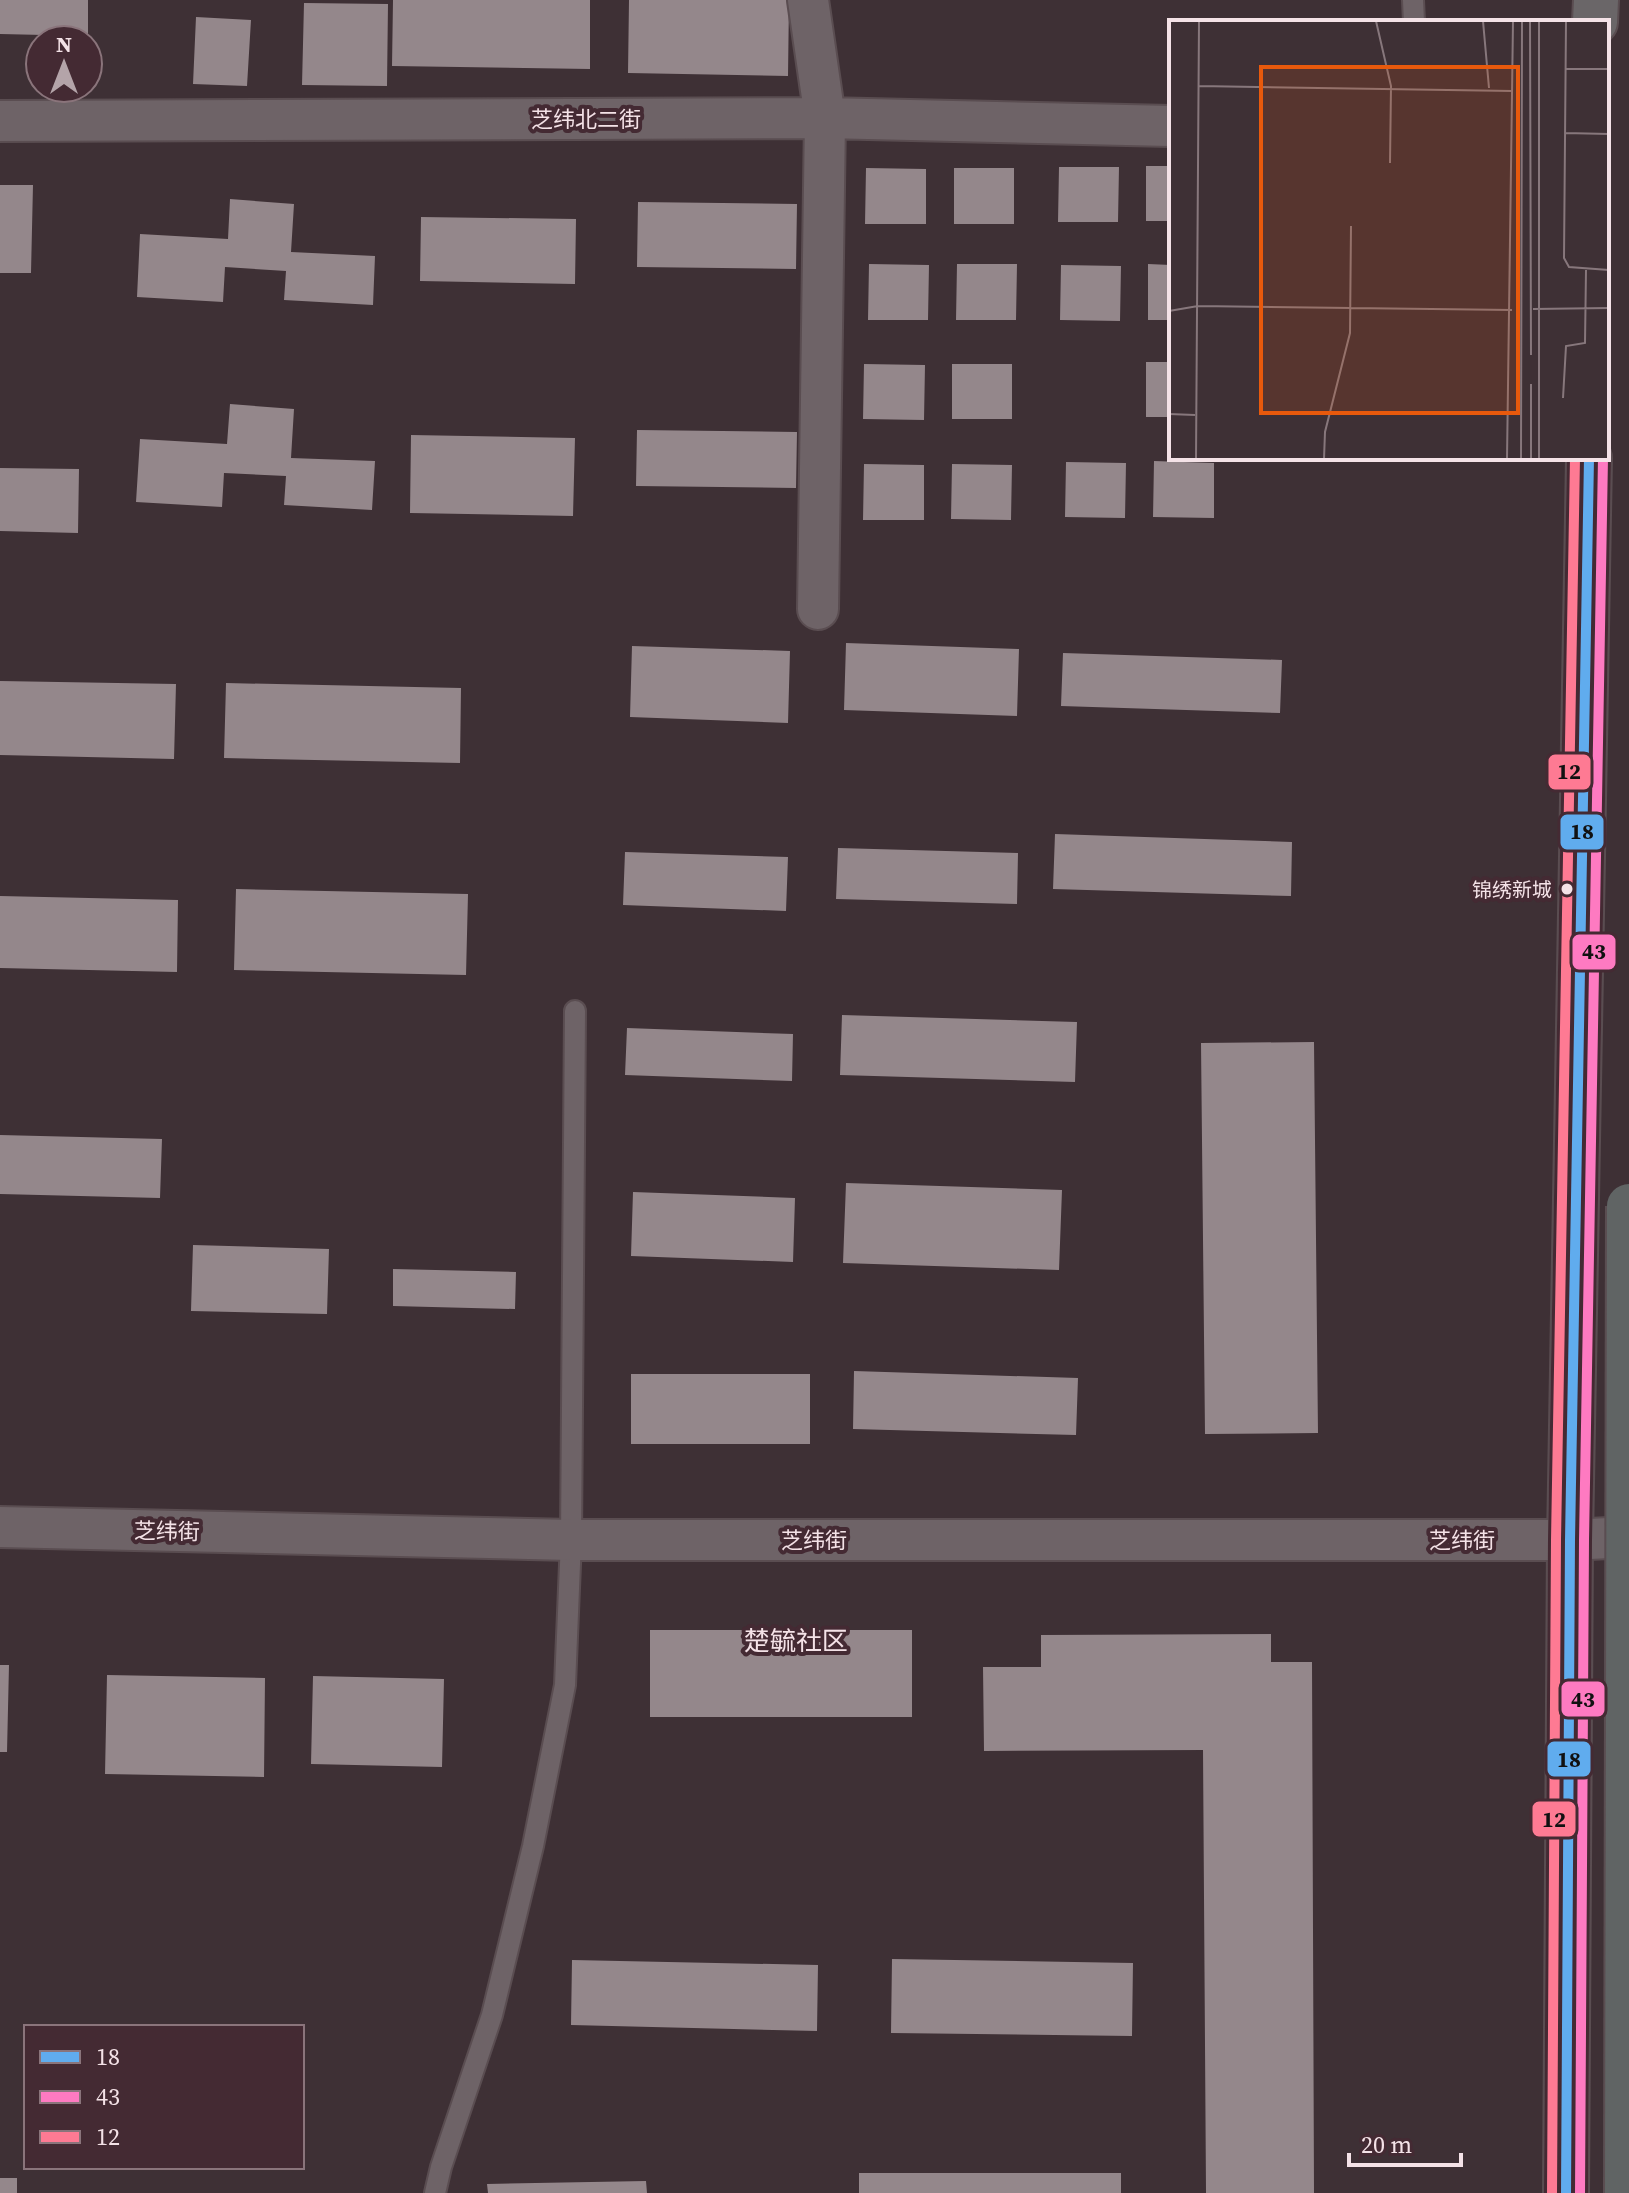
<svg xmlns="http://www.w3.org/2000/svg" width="1629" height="2193" font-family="'Source Serif 4','Noto Sans SC',serif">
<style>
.building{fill:#94878b}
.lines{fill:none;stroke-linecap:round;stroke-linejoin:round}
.service-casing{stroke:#5a4d51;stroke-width:24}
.minor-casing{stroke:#5a4d51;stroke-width:44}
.secondary-casing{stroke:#5a4d51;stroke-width:48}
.service{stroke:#6e6367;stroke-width:20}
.minor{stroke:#6e6367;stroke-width:40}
.secondary{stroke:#6a6668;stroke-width:44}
.trunk-bridge-casing{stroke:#5a4d51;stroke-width:48;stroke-linecap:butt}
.trunk-bridge{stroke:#606464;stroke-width:44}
.bus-1-casing{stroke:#442a33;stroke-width:16}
.bus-2-casing{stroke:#442a33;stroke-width:16}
.bus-3-casing{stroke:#442a33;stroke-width:16}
.bus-1{stroke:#60acee;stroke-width:10}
.bus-2{stroke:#fe7ac1;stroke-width:10}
.bus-3{stroke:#fe7a93;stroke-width:10}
.bus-dot{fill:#f4e2e7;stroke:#442a33;stroke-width:3}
.labels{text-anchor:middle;stroke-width:8;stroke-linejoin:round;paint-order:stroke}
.bus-label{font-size:20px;fill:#f4e2e7;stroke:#442a33;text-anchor:end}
.street-label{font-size:22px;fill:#f4e2e7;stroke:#442a33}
.quarter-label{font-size:26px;fill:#f4e2e7;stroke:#442a33}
.inset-road{fill:none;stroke:#87777c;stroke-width:2}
.view{fill:#e8590c;fill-opacity:0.15;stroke:#e8590c;stroke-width:4}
.inset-edge{fill:none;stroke:#f4e2e7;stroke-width:4}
.line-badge{stroke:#442a33;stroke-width:3}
.pale-badge-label{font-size:22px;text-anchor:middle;font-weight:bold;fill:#111}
</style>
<rect width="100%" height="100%" fill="#3e3035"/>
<path class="building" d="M 0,0 L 88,0 L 88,36 L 0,34 Z
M 393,0 L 590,0 L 590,69 L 392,66 Z
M 629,0 L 789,0 L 788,76 L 628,73 Z
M 304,3 L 388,4 L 387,86 L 302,85 Z
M 196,17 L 251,20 L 247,86 L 193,84 Z
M 1146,166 L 1171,166 L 1171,221 L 1146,221 Z
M 1059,167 L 1119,167 L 1118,222 L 1058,222 Z
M 866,168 L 926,169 L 926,224 L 865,224 Z
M 954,168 L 1014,168 L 1014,224 L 954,224 Z
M 0,185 L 33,185 L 31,273 L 0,273 Z
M 230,199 L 294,204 L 291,252 L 375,256 L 373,305 L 284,300 L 286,271 L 225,267 L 223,302 L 137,297 L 140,234 L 228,239 Z
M 638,202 L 797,204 L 796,269 L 637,267 Z
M 421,217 L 576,219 L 575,284 L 420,281 Z
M 869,264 L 929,265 L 928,320 L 868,320 Z
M 957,264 L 1017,264 L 1016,320 L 956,320 Z
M 1148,264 L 1171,265 L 1171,320 L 1148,320 Z
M 1061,265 L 1121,266 L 1120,321 L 1060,320 Z
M 1146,362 L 1171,362 L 1171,417 L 1146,417 Z
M 864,364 L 925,365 L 924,420 L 863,419 Z
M 952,364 L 1012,364 L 1012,419 L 952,419 Z
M 230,404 L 294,409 L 291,458 L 375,461 L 372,510 L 284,505 L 286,476 L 224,473 L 222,507 L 136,502 L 140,439 L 227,444 Z
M 637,430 L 797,432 L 796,488 L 636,486 Z
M 411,435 L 575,438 L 573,516 L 410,513 Z
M 1154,461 L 1214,463 L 1214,518 L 1153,517 Z
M 1066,462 L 1126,463 L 1125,518 L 1065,517 Z
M 864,464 L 924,465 L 924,520 L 863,520 Z
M 952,464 L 1012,465 L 1011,520 L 951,519 Z
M 0,468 L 79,469 L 78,533 L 0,531 Z
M 846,643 L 1019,649 L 1017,716 L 844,710 Z
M 632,646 L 790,651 L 788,723 L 630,717 Z
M 1063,653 L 1282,660 L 1280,713 L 1061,706 Z
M 0,681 L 176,684 L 174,759 L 0,755 Z
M 226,683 L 461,688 L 460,763 L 224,758 Z
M 1055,834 L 1292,842 L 1291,896 L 1053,889 Z
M 838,848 L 1018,853 L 1017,904 L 836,899 Z
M 625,852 L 788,857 L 786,911 L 623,905 Z
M 236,889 L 468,894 L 466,975 L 234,970 Z
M 0,896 L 178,900 L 177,972 L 0,968 Z
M 842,1015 L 1077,1022 L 1075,1082 L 840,1075 Z
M 627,1028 L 793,1034 L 792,1081 L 625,1075 Z
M 1314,1042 L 1318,1433 L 1205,1434 L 1201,1043 Z
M 0,1135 L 162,1139 L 160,1198 L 0,1194 Z
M 846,1183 L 1062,1190 L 1059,1270 L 843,1263 Z
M 633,1192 L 795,1198 L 793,1262 L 631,1256 Z
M 193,1245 L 329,1249 L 327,1314 L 191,1311 Z
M 393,1269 L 516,1272 L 515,1309 L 393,1306 Z
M 854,1371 L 1078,1378 L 1076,1435 L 853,1429 Z
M 631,1374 L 810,1374 L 810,1444 L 631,1444 Z
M 650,1630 L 912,1630 L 912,1717 L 650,1717 Z
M 1271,1634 L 1271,1662 L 1312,1662 L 1314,2193 L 1206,2193 L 1203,1750 L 984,1751 L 983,1667 L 1041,1667 L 1041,1635 Z
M 0,1665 L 9,1665 L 7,1752 L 0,1752 Z
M 107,1675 L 265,1678 L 264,1777 L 105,1774 Z
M 313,1676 L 444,1679 L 442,1767 L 311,1764 Z
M 892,1959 L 1133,1963 L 1132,2036 L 891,2033 Z
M 572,1960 L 818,1965 L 817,2031 L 571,2025 Z
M 859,2173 L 1121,2173 L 1121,2193 L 859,2193 Z
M 0,2178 L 17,2178 L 17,2193 L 0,2193 Z
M 646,2181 L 647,2193 L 488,2193 L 487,2184 Z"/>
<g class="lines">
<defs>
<path id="service" d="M 1413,0 L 1414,22
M 435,2193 L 441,2167 L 492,2015 L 533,1846 L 565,1685 L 571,1540 L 575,1011"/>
<path id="minor" d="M 808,0 L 825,118 L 818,609
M 0,121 L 825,118 L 1171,126
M 0,1527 L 571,1540 L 1570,1540 L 1629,1537"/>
<path id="secondary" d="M 1595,22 L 1596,0
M 1566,2193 L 1570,1540 L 1589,458"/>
</defs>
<use href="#service" class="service-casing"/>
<use href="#minor" class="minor-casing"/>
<use href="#secondary" class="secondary-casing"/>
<use href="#service" class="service"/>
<use href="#minor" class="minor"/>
<use href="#secondary" class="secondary"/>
<defs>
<path id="trunk-bridge" d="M 1627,2193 L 1629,1206"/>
</defs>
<use href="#trunk-bridge" class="trunk-bridge-casing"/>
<use href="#trunk-bridge" class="trunk-bridge"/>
<defs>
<path id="bus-1" d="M 1566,2193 L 1570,1540 L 1589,458"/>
<path id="bus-2" d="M 1580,2193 L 1584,1540 L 1603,458"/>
<path id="bus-3" d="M 1552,2193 L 1556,1540 L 1575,458"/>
</defs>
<use href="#bus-1" class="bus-1-casing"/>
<use href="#bus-2" class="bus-2-casing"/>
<use href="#bus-3" class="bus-3-casing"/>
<use href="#bus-1" class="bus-1"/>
<use href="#bus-2" class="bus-2"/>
<use href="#bus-3" class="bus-3"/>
</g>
<circle class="bus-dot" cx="1567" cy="889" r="7"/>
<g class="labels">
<g class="bus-label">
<text x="1552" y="897">锦绣新城</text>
</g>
<g class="street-label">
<text x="586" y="127">芝纬北二街</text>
<text transform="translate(167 1531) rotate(1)" y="8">芝纬街</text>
<text x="814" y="1548">芝纬街</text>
<text x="1462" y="1548">芝纬街</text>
</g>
<g class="quarter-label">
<text x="796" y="1650">楚毓社区</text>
</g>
</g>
<g transform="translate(1169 20)">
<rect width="440" height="440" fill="#3e3035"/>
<path class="inset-road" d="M 207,1 L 222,66 L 221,143M 314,1 L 320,68M 361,1 L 362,335M 397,1 L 395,238 L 400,247 L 440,250M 396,49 L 440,49M 30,66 L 343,71M 396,113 L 440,114M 364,289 L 440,288M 0,291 L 29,286 L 343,290M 394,378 L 397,326 L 416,323 L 417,250M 0,394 L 26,395M 27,439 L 30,1M 155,439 L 156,412 L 181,313 L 182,206M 338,439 L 344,1M 352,439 L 353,1M 362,439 L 362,364M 370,439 L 370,1"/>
<path class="view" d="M 92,47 L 349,47 L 349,393 L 92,393 Z"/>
<rect width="440" height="440" class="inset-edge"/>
</g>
<g class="line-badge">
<rect x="1547" y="753" width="45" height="38" rx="8" fill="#fe7a93"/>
<rect x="1559" y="813" width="46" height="38" rx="8" fill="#60acee"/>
<rect x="1571" y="933" width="46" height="38" rx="8" fill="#fe7ac1"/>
<rect x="1560" y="1680" width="46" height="38" rx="8" fill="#fe7ac1"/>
<rect x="1546" y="1740" width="46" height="38" rx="8" fill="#60acee"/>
<rect x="1531" y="1800" width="46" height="38" rx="8" fill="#fe7a93"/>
</g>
<g class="pale-badge-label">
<text x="1569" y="779">12</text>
<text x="1582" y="839">18</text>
<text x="1594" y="959">43</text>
<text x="1583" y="1707">43</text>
<text x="1569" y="1767">18</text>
<text x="1554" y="1827">12</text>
</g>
<rect x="24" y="2025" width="280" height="144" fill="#442a33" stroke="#8a747b" stroke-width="2"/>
<rect x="40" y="2051" width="40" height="12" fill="#60acee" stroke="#8a747b" stroke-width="2"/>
<text x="96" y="2065" font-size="24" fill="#f4e2e7">18</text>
<rect x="40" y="2091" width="40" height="12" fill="#fe7ac1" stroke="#8a747b" stroke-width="2"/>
<text x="96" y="2105" font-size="24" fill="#f4e2e7">43</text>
<rect x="40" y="2131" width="40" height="12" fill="#fe7a93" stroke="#8a747b" stroke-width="2"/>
<text x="96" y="2145" font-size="24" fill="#f4e2e7">12</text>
<g transform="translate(64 64)"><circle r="38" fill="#442a33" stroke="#8a747b" stroke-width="2"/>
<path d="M0-6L14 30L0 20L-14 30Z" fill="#b4a4a9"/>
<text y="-12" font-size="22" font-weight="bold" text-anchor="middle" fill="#f4e2e7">N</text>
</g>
<path d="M1349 2153v12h112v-12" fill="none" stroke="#f4e2e7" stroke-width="4"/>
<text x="1361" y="2153" font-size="24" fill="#f4e2e7" stroke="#442a33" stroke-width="6" paint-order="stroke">20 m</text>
</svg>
